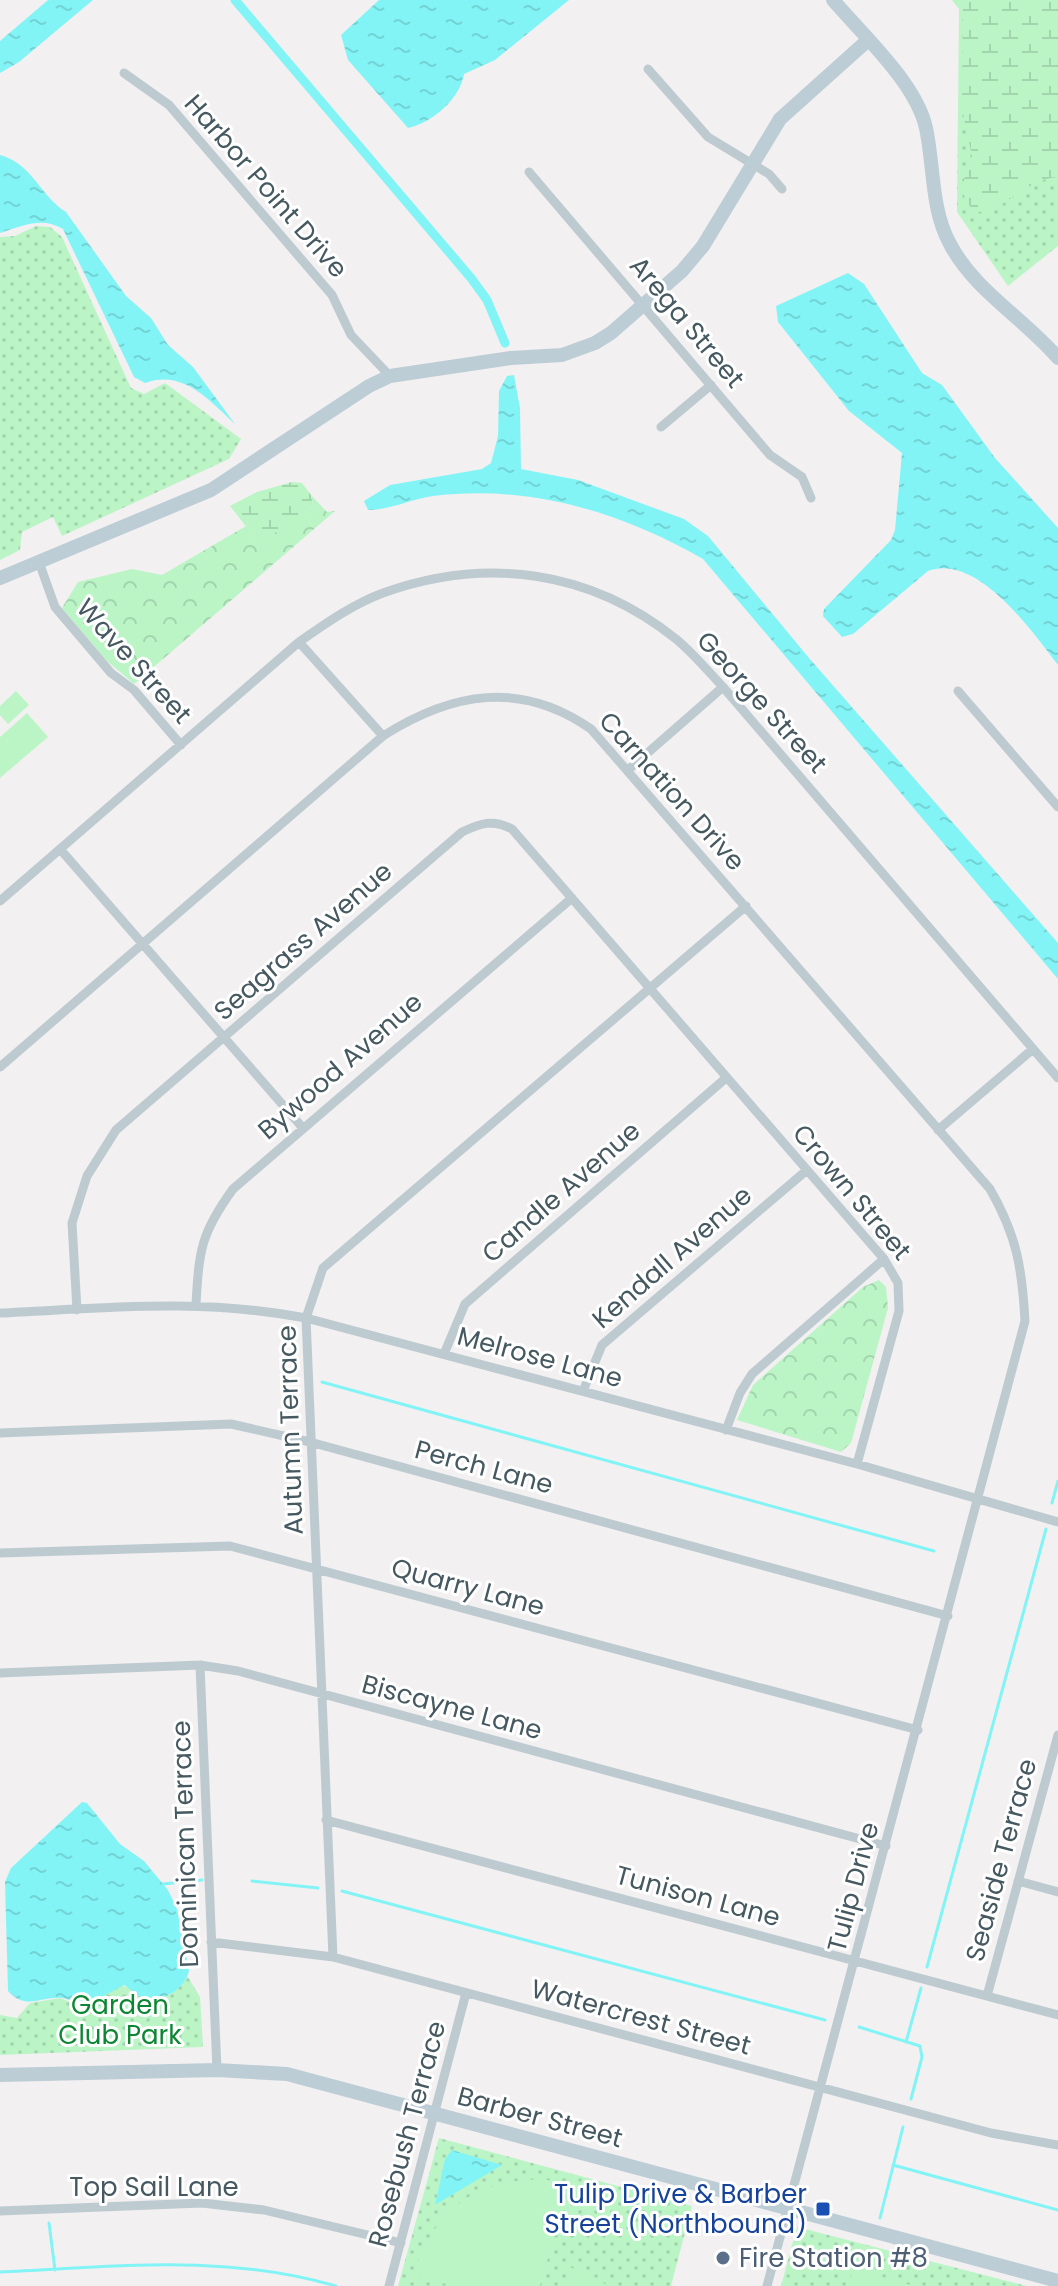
<svg xmlns="http://www.w3.org/2000/svg" width="1058" height="2286" font-family="Poppins,sans-serif">
<style>
.grass{fill:url(#grass-dots)}
.forest{fill:url(#forest-crowns)}
.wetland{fill:url(#wetland-marsh)}
.garden{fill:#bbf5c6}
.water{fill:url(#water-ripples)}
.lines{fill:none;stroke-linecap:round;stroke-linejoin:round}
.stream{stroke:#83f4f6;stroke-width:3}
.canal{stroke:#83f4f6;stroke-width:9}
.street{stroke:#bdcbd1;stroke-width:9}
.secondary{stroke:#bccdd6;stroke-width:14}
.transit-dot{fill:#1a4fb4;stroke:#fff;stroke-width:3}
.service-dot{fill:#5c6f8a;stroke:#fff;stroke-width:3}
.labels{text-anchor:middle;stroke-width:6;stroke-linejoin:round;paint-order:stroke}
.street-label{font-size:26px;fill:#465960;stroke:#fff}
.park-label{font-size:26px;fill:#0c8633;stroke:#fff}
.transit-label{font-size:26px;fill:#164399;stroke:#fff;text-anchor:end}
.service-label{font-size:26px;fill:#4e5e75;stroke:#fff;text-anchor:start}
</style>
<defs>
<pattern id="grass-dots" width="8" height="8" patternUnits="userSpaceOnUse" patternTransform="scale(2)"><rect width="8" height="8" fill="#bbf5c6"/><path d="M2 2h.1M6 6h.1" fill="none" stroke="#a2d4ad" stroke-width="1.8" stroke-linecap="round"/></pattern>
<pattern id="forest-crowns" width="20" height="18" patternUnits="userSpaceOnUse" patternTransform="scale(2)"><rect width="20" height="18" fill="#bbf5c6"/><path d="M2 6a3 3 0 1 1 6 0M12 15a3 3 0 1 1 6 0" fill="none" stroke="#a2d4ad"/></pattern>
<pattern id="wetland-marsh" width="20" height="14" patternUnits="userSpaceOnUse" patternTransform="scale(2)"><rect width="20" height="14" fill="#bbf5c6"/><path d="M1 5h8M5 5V1M11 12h8M15 12V8" fill="none" stroke="#a2d4ad"/></pattern>
<pattern id="water-ripples" width="26" height="14" patternUnits="userSpaceOnUse" patternTransform="scale(2)"><rect width="26" height="14" fill="#83f4f6"/><path d="M2 4q2-2 4 0t4 0M15 11q2-2 4 0t4 0" fill="none" stroke="#72d3d5"/></pattern>
</defs>
<rect width="100%" height="100%" fill="#f3f0f1"/>
<path class="grass" d="M 952,0 L 1058,0 L 1058,246 L 1008,286 L 957,212 L 959,9 Z
M 36,226 L 50,227 L 62,237 L 131,388 L 144,394 L 165,383 L 241,439 L 229,459 L 62,536 L 53,517 L 22,532 L 20,550 L 0,560 L 0,237 L 15,236 Z
M 188,1977 L 200,1997 L 203,2047 L 0,2055 L 0,2015 L 17,2018 L 30,2003 L 60,1998 L 77,2005 L 96,2001 L 120,1985 L 130,1988 L 134,1993 L 170,1995 Z
M 439,2138 L 692,2206 L 671,2286 L 398,2286 Z
M 797,2227 L 1027,2286 L 781,2286 Z"/>
<path class="forest" d="M 311,495 L 327,512 L 335,511 L 134,684 L 106,660 L 62,608 L 78,582 L 132,569 L 162,575 L 246,526 L 255,538 L 300,516 L 313,505 Z
M 879,1280 L 886,1287 L 888,1308 L 851,1443 L 841,1452 L 737,1420 L 753,1385 L 863,1287 Z"/>
<path class="wetland" d="M 957,0 L 1058,0 L 1058,177 C 1029,179 1011,203 985,213 L 972,210 L 961,190 L 972,156 L 962,109 L 963,9 Z
M 292,482 L 302,483 L 311,495 L 313,505 C 299,517 275,539 255,538 L 230,506 L 257,492 Z"/>
<path class="garden" d="M 16,691 L 29,705 L 8,724 L 0,715 L 0,706 Z
M 27,713 L 48,737 L 0,778 L 0,737 Z
M 542,2179 L 569,2184 L 540,2286 L 454,2286 L 413,2276 C 434,2209 472,2181 542,2179 Z
M 569,2267 L 590,2274 L 608,2286 L 564,2286 Z
M 853,2269 L 914,2286 L 848,2286 Z"/>
<path class="water" d="M 48,0 L 93,0 L 19,62 L 0,73 L 0,41 Z
M 379,0 L 569,0 L 495,60 L 464,74 C 460,99 432,123 408,128 L 348,60 L 341,35 Z
M 0,155 C 32,163 41,197 66,212 L 126,296 L 151,318 L 168,345 L 193,367 L 235,424 C 209,400 183,369 145,383 L 134,377 L 63,229 C 42,216 22,226 0,233 Z
M 848,273 L 864,284 L 922,373 L 942,385 L 995,458 L 1058,528 L 1058,665 C 1032,631 977,553 928,571 L 853,634 L 842,637 L 823,616 L 824,609 L 891,540 L 895,530 L 902,453 L 849,411 L 778,322 L 776,306 Z
M 514,375 L 520,408 L 521,469 L 578,480 L 684,519 L 708,536 L 809,658 L 1058,943 L 1058,979 L 703,559 C 621,512 529,484 433,496 C 411,499 390,510 368,510 L 364,501 L 390,485 L 482,469 L 491,463 L 498,436 L 499,391 L 507,376 Z
M 82,1802 L 87,1803 L 120,1844 L 144,1861 L 168,1890 L 177,1909 L 189,1971 C 185,1990 159,2005 141,1997 C 134,1994 131,1989 124,1985 L 87,2005 C 77,2005 71,1999 62,1998 C 41,1996 26,2011 8,1991 L 5,1882 L 11,1868 Z
M 452,2150 L 502,2165 L 435,2205 L 445,2159 Z"/>
<g class="lines">
<path class="stream" d="M 322,1382 L 934,1551
M 1052,1503 L 1058,1481
M 252,1881 L 318,1888
M 163,1884 L 202,1880
M 342,1891 L 825,2020
M 927,1967 L 1046,1529
M 859,2027 L 920,2046 L 922,2057 L 911,2099
M 906,2042 L 921,1988
M 893,2165 L 1058,2210
M 880,2218 L 903,2127
M 49,2223 L 55,2270
M 0,2272 C 116,2267 222,2253 336,2286"/>
<path class="canal" d="M 235,0 L 471,278 L 487,300 L 505,343"/>
<path class="street" d="M 648,69 L 708,137 L 769,174 L 782,189
M 124,73 L 169,105 L 332,295 L 351,335 L 390,376
M 529,172 L 770,455 L 802,477 L 811,498
M 661,427 L 711,385
M 39,562 L 55,607 L 111,673 L 134,690 L 181,745
M 299,642 L 383,736
M 958,691 L 1058,807
M 628,770 L 723,687
M 60,849 L 302,1127
M 0,901 L 299,642 C 325,624 353,604 383,593 C 486,556 590,570 676,639 C 693,653 708,671 723,687 L 1058,1078
M 0,1067 L 383,736 C 452,692 521,680 591,729 L 990,1189 C 1017,1236 1022,1268 1025,1321 L 767,2286
M 938,1130 L 1033,1049
M 196,1304 C 199,1250 201,1233 233,1189 L 572,898
M 77,1310 L 72,1223 L 87,1176 L 116,1130 L 462,832 C 481,823 493,819 512,829 L 884,1259 L 898,1283 L 899,1311 L 857,1464
M 0,1313 C 107,1308 200,1298 306,1318 L 857,1464 L 1058,1522
M 444,1354 L 465,1304 L 726,1078
M 583,1391 L 602,1345 L 807,1170
M 726,1430 L 740,1393 L 752,1374 L 884,1259
M 0,1433 L 231,1424 L 310,1442 L 948,1616
M 0,1553 L 230,1546 L 918,1730
M 200,1665 L 217,2070
M 0,1673 L 200,1665 L 238,1671 L 886,1846
M 326,1820 L 1058,2015
M 1018,1881 L 1058,1892
M 211,1942 L 333,1957 L 991,2133 L 1058,2145
M 333,1957 L 306,1318 L 323,1268 L 746,906
M 987,1996 L 1058,1735
M 0,2211 L 202,2203 L 264,2210 L 401,2243
M 389,2286 L 466,1993"/>
<path class="secondary" d="M 833,0 C 863,35 916,83 926,128 C 934,165 931,208 949,242 C 973,290 1024,318 1058,358
M 0,578 L 211,490 L 369,386 L 390,376 L 511,358 L 562,355 L 595,343 L 611,333 L 682,271 L 703,246 L 780,119 L 868,40
M 0,2075 L 217,2070 L 287,2074 L 1058,2281"/>
</g>
<rect class="transit-dot" x="815" y="2201" width="16" height="16" rx="4"/>
<circle class="service-dot" cx="723" cy="2258" r="8"/>
<g class="labels">
<g class="street-label">
<text transform="translate(266 186) rotate(49)" y="9">Harbor Point Drive</text>
<text transform="translate(687 322) rotate(50)" y="9">Arega Street</text>
<text transform="translate(134 661) rotate(48)" y="9">Wave Street</text>
<text transform="translate(762 702) rotate(48)" y="9">George Street</text>
<text transform="translate(672 791) rotate(48)" y="9">Carnation Drive</text>
<text transform="translate(303 941) rotate(-41)" y="9">Seagrass Avenue</text>
<text transform="translate(340 1066) rotate(-41)" y="9">Bywood Avenue</text>
<text transform="translate(561 1192) rotate(-41)" y="9">Candle Avenue</text>
<text transform="translate(852 1192) rotate(50)" y="9">Crown Street</text>
<text transform="translate(672 1257) rotate(-41)" y="9">Kendall Avenue</text>
<text transform="translate(540 1357) rotate(15)" y="9">Melrose Lane</text>
<text transform="translate(290 1430) rotate(-92)" y="9">Autumn Terrace</text>
<text transform="translate(484 1467) rotate(15)" y="9">Perch Lane</text>
<text transform="translate(468 1587) rotate(15)" y="9">Quarry Lane</text>
<text transform="translate(452 1707) rotate(15)" y="9">Biscayne Lane</text>
<text transform="translate(185 1844) rotate(-92)" y="9">Dominican Terrace</text>
<text transform="translate(1001 1860) rotate(-75)" y="9">Seaside Terrace</text>
<text transform="translate(853 1887) rotate(-75)" y="9">Tulip Drive</text>
<text transform="translate(698 1896) rotate(15)" y="9">Tunison Lane</text>
<text transform="translate(641 2017) rotate(15)" y="9">Watercrest Street</text>
<text transform="translate(540 2117) rotate(15)" y="9">Barber Street</text>
<text transform="translate(407 2134) rotate(-75)" y="9">Rosebush Terrace</text>
<text x="154" y="2196">Top Sail Lane</text>
</g>
<g class="park-label">
<text x="120" y="2014">Garden<tspan x="120" dy="30">Club Park</tspan></text>
</g>
<g class="transit-label">
<text x="807" y="2203">Tulip Drive &amp; Barber<tspan x="807" dy="30">Street (Northbound)</tspan></text>
</g>
<g class="service-label">
<text x="739" y="2267">Fire Station #8</text>
</g>
</g>
</svg>
